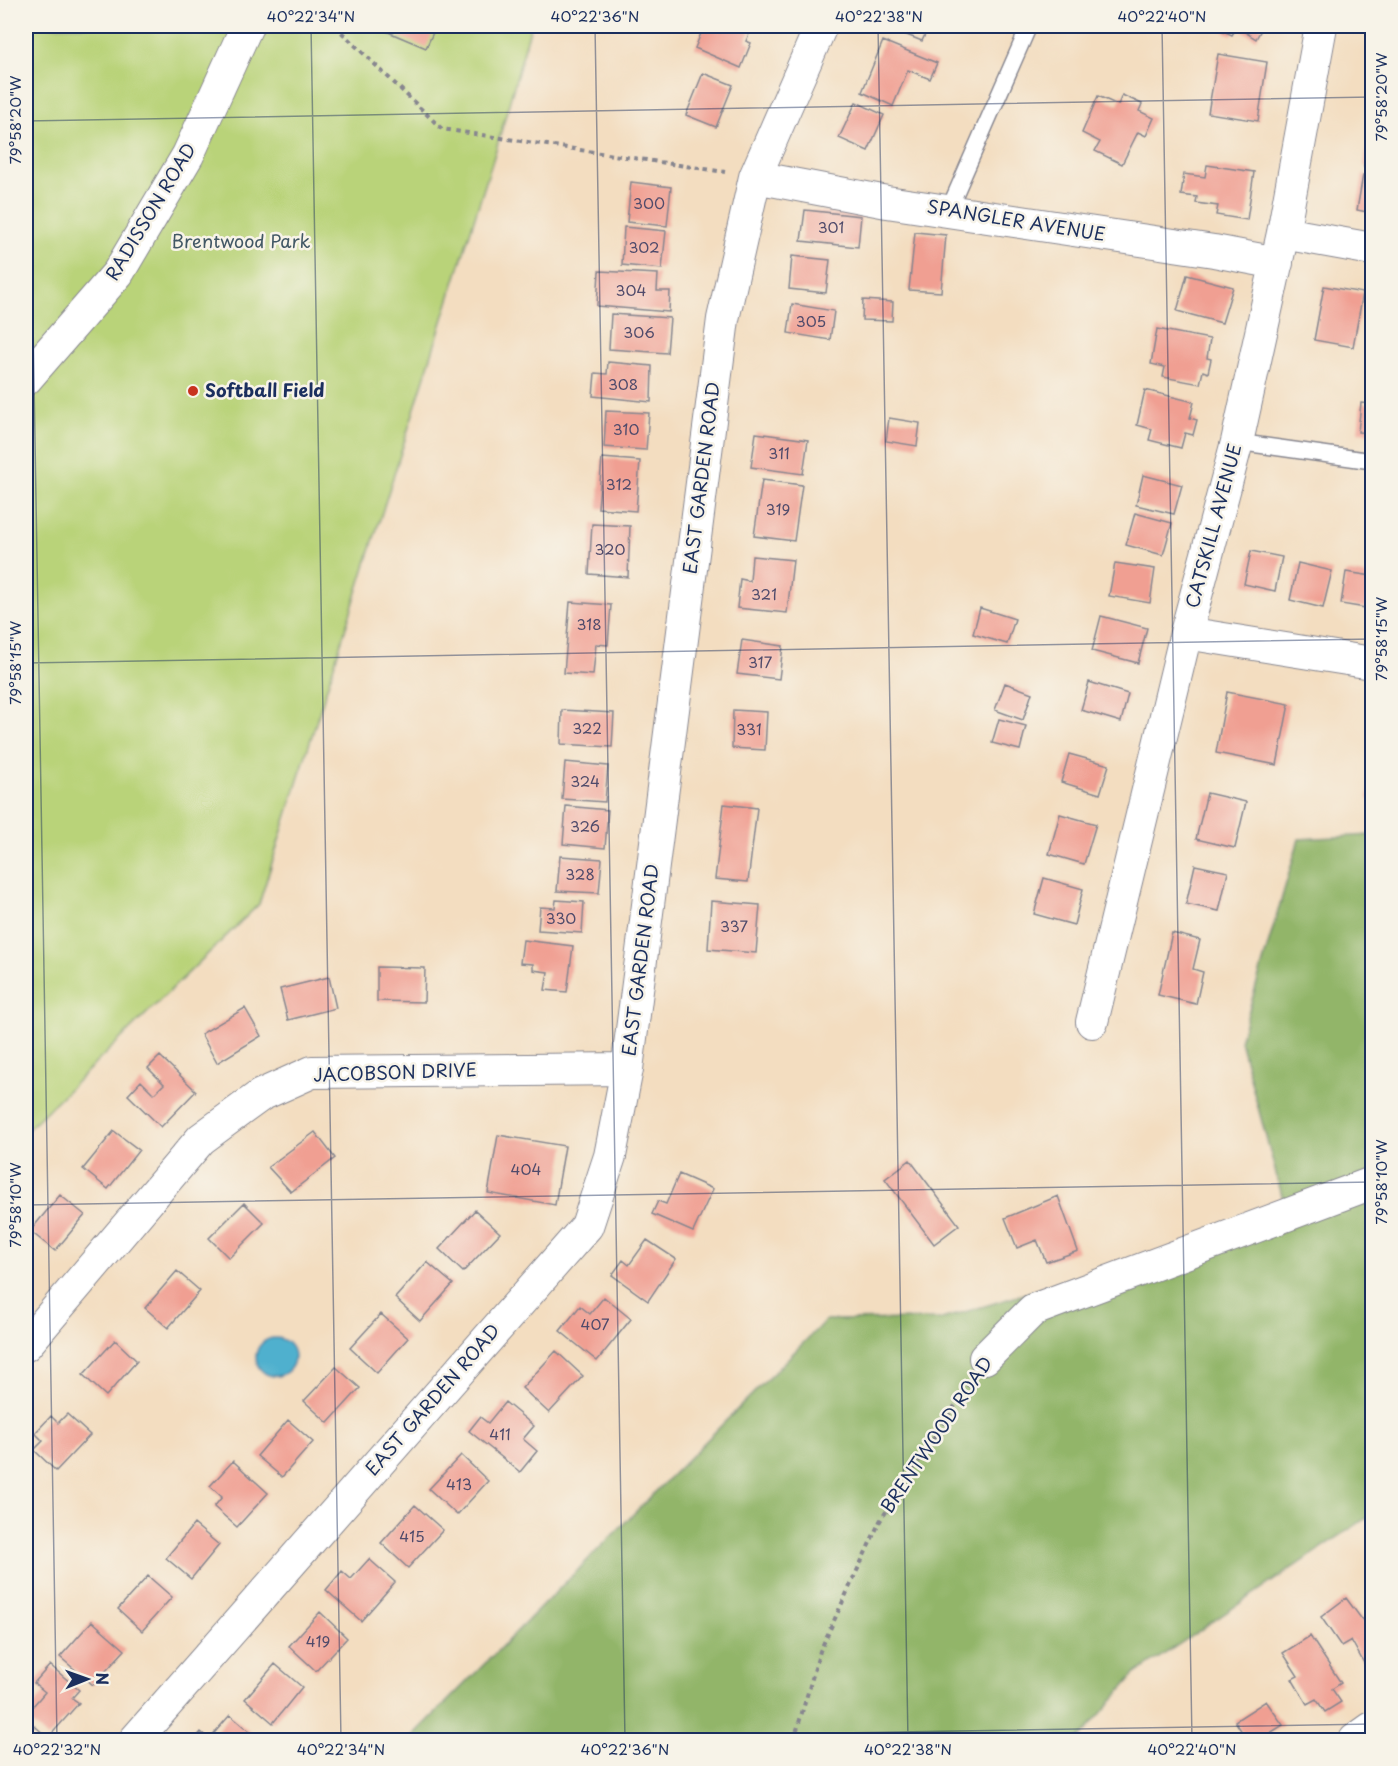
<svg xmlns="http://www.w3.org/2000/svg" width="1398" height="1766" font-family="'Playpen Sans',sans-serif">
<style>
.green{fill:#b9d379;stroke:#6a816c;stroke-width:1.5}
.forest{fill:#92b569;stroke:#567264;stroke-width:1.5}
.water{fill:#4fb0ce;stroke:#357096;stroke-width:1.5}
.building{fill:#f09f92}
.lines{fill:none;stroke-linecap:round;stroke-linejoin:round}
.lane-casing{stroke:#87868f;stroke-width:18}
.street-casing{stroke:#87868f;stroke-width:34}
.path{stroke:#87868f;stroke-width:4;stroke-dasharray:4.5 4.5;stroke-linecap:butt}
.lane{stroke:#fff;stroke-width:15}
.street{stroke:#fff;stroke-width:32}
.ticks{fill:none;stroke:#1b2f5e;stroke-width:1.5;stroke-opacity:0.45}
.poi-dot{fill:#c8321e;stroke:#f7f3e8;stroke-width:2}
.labels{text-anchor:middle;stroke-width:5;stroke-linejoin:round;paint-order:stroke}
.number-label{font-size:15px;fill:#504b6b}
.street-label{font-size:18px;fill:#1b2f5e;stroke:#f7f3e8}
.park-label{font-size:18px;fill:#425865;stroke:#f7f3e8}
.poi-label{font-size:18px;font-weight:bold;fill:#1b2f5e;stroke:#f7f3e8;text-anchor:start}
.neatline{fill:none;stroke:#1b2f5e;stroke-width:2}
.ticks-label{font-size:15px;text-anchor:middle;fill:#1b2f5e}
</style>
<rect width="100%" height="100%" fill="#f7f3e8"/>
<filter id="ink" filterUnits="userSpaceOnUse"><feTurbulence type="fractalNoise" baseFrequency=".0167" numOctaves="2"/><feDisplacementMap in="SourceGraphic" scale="12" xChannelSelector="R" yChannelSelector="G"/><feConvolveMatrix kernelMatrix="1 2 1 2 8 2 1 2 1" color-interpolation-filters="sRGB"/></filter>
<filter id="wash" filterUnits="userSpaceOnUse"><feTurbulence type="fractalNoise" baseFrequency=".008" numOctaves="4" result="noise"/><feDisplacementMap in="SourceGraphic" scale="24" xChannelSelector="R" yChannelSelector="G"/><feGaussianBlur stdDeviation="1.35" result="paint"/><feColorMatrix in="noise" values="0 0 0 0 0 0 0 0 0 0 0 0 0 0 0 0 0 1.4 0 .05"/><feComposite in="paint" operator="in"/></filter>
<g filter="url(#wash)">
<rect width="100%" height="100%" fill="#f3ddc0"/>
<path class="green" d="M 26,26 L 531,26 L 495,153 L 259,904 L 26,1131 Z"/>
<path class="forest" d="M 1372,835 L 1372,1514 L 1135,1674 L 1078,1740 L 409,1740 L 826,1320 L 942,1319 L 1287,1214 L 1240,1041 L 1299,839 Z"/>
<path class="water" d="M256 1357a19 19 0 1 1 38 0a19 19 0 1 1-38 0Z"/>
<g id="blocks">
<path class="building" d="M 374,26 L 436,26 L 426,48 Z
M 704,26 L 720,31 L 722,26 L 734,26 L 750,32 L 746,41 L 751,43 L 741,68 L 695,48 Z
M 890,26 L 929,26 L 922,41 L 889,28 Z
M 1213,26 L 1263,26 L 1256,39 L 1237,27 L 1232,35 Z
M 883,41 L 937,63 L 930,79 L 908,70 L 893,106 L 862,92 Z
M 1218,54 L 1267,62 L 1258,121 L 1208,113 Z
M 703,73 L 733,85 L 716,127 L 686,115 Z
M 1122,95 L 1142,104 L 1139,111 L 1154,118 L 1146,136 L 1138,132 L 1122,164 L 1095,151 L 1100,142 L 1082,133 L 1098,96 L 1118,105 Z
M 856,102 L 884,115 L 868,151 L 839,138 Z
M 1371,122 L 1372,122 L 1372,167 L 1364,166 Z
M 1207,165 L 1254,172 L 1247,220 L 1216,215 L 1218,206 L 1196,203 L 1197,197 L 1181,195 L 1184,174 L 1205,177 Z
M 1363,175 L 1372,177 L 1372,213 L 1357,210 Z
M 631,182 L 671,187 L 667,226 L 627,222 Z
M 805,210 L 861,216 L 858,247 L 801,241 Z
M 624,227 L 666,231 L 662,269 L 622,265 Z
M 915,232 L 946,235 L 941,292 L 909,290 Z
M 792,256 L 830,260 L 826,293 L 789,289 Z
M 599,271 L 658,274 L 657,291 L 670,291 L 669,312 L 597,306 Z
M 1187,275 L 1233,287 L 1222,323 L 1177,311 Z
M 1324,286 L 1363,293 L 1353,347 L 1314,340 Z
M 863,300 L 893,302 L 892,321 L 862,320 Z
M 792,304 L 834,311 L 830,340 L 788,333 Z
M 611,314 L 670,318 L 667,353 L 609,349 Z
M 1157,329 L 1210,339 L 1207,358 L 1211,359 L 1208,373 L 1203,371 L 1200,384 L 1163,377 L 1165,367 L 1151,364 Z
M 608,362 L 652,366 L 651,402 L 593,396 L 595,373 L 607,374 Z
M 1145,390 L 1194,402 L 1190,418 L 1197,420 L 1193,435 L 1185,433 L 1181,448 L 1149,440 L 1152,429 L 1137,425 Z
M 1361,403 L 1372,404 L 1372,433 L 1358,432 Z
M 606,411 L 649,413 L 646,450 L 604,447 Z
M 889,418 L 920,423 L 917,446 L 886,441 Z
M 756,433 L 808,440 L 803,474 L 751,467 Z
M 602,458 L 640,461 L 636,511 L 598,508 Z
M 1143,475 L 1182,485 L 1174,514 L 1136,505 Z
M 762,480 L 802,485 L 794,541 L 754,536 Z
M 1135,513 L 1172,523 L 1163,555 L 1126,545 Z
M 592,524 L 630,526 L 628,577 L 589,574 Z
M 1251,551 L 1282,557 L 1275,591 L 1244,584 Z
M 752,556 L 793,560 L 787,613 L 737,608 L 740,579 L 750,581 Z
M 1115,563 L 1155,569 L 1150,603 L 1109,596 Z
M 1298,563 L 1332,571 L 1323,608 L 1290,600 Z
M 1346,572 L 1372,576 L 1372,609 L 1341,604 Z
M 570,602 L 611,605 L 608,645 L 596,644 L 593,675 L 564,673 Z
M 980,608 L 1015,619 L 1007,644 L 973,634 Z
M 1101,616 L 1147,628 L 1138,663 L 1092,651 Z
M 742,640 L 783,646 L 779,679 L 737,674 Z
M 1089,682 L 1128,694 L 1121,722 L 1081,710 Z
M 1005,683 L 1032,693 L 1023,720 L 995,710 Z
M 1227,692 L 1289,704 L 1277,765 L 1216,753 Z
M 562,710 L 614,713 L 612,747 L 561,744 Z
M 733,710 L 767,712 L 765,750 L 732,748 Z
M 999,719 L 1026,726 L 1020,750 L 992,743 Z
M 1069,754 L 1109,765 L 1100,794 L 1061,782 Z
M 565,762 L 608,766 L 605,802 L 562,799 Z
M 1371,776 L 1372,776 L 1372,800 L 1368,799 Z
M 1207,793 L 1246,802 L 1235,848 L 1196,839 Z
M 724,804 L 757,808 L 748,882 L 715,879 Z
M 566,806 L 608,810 L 605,848 L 563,844 Z
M 1060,814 L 1096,824 L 1084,864 L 1049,854 Z
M 560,856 L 602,859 L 599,893 L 557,891 Z
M 1195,865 L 1228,872 L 1219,911 L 1186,904 Z
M 1044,878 L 1083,889 L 1074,925 L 1034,914 Z
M 556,900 L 584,902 L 582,933 L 538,930 L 540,907 L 555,908 Z
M 711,901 L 760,905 L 756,953 L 708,949 Z
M 1172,933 L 1200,940 L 1193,969 L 1203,972 L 1196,1004 L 1158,995 Z
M 523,940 L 573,946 L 567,992 L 545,990 L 548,972 L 533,970 L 533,964 L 520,963 Z
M 377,967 L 425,968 L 424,1002 L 377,1001 Z
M 329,977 L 336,1008 L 288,1020 L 280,989 Z
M 245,1008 L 261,1036 L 217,1063 L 201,1034 Z
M 160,1056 L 196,1091 L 161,1127 L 128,1095 L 141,1081 L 154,1094 L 164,1084 L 148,1068 Z
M 114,1131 L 139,1150 L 108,1189 L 83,1169 Z
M 315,1132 L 335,1158 L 291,1192 L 268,1167 Z
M 498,1135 L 565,1146 L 555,1205 L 488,1193 Z
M 910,1160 L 959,1225 L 934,1244 L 885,1179 Z
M 679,1174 L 713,1189 L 693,1232 L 652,1214 L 658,1201 L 666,1204 Z
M 60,1195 L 85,1215 L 55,1251 L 30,1231 Z
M 1058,1196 L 1078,1251 L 1046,1262 L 1037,1240 L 1017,1248 L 1005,1218 Z
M 244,1203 L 264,1223 L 229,1258 L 209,1238 Z
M 475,1210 L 500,1233 L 463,1272 L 439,1249 Z
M 647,1240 L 676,1259 L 648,1301 L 612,1275 L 623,1260 L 629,1265 Z
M 427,1262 L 453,1284 L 420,1321 L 395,1298 Z
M 177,1271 L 200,1291 L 168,1328 L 145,1308 Z
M 604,1297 L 631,1319 L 597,1361 L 560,1331 L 580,1306 L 590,1314 Z
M 381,1314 L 408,1338 L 377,1373 L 350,1348 Z
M 115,1340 L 137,1361 L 106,1396 L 83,1375 Z
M 556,1351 L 583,1376 L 549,1413 L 522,1388 Z
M 336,1367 L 360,1388 L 328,1423 L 304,1401 Z
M 505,1402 L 534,1426 L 523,1439 L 537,1451 L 520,1472 L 469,1431 L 480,1417 L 488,1423 Z
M 67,1414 L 90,1435 L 56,1471 L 34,1450 L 43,1441 L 35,1433 L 51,1416 L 58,1423 Z
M 288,1420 L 313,1442 L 282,1477 L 257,1456 Z
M 461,1455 L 488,1481 L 457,1515 L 429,1489 Z
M 233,1461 L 268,1493 L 237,1527 L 214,1507 L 222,1497 L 210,1486 Z
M 415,1505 L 443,1530 L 408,1568 L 381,1543 Z
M 194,1524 L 219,1545 L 191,1579 L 166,1558 Z
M 369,1559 L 395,1582 L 361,1621 L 326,1590 L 342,1571 L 351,1579 Z
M 148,1576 L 172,1597 L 142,1631 L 118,1609 Z
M 1346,1598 L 1366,1625 L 1372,1620 L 1372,1661 L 1371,1659 L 1364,1663 L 1351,1640 L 1341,1646 L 1321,1617 Z
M 320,1612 L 347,1638 L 316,1671 L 289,1646 Z
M 92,1621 L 125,1650 L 93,1685 L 60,1657 Z
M 1310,1636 L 1341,1683 L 1332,1689 L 1341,1702 L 1325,1712 L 1316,1699 L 1307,1704 L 1292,1679 L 1298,1676 L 1283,1653 Z
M 275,1664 L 302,1687 L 273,1723 L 245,1699 Z
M 50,1665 L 79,1690 L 72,1698 L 79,1703 L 48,1738 L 26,1718 L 26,1714 L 45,1692 L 34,1683 Z
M 1266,1701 L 1283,1725 L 1259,1740 L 1247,1740 L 1235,1721 Z
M 230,1715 L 257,1738 L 255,1740 L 194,1740 L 201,1732 L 209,1739 Z"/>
</g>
</g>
<g filter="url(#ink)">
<use href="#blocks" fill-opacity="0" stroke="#87868f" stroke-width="1.5"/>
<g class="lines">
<defs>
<path id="lane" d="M 948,211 L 1029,26
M 1237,442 L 1372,461"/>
<path id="street" d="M 755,177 L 887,202 L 1214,251 L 1277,263
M 1283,233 L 1372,249
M 26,379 L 118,273 L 188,155 L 247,26
M 1186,633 L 1372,663
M 1092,1022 L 1186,633 L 1237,442 L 1283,233 L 1321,26
M 26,1345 L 201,1139 L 261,1095 L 312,1072 L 627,1069
M 985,1358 L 1033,1310 L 1372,1183
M 135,1740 L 587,1226 L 610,1156 L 627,1069 L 723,319 L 755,177 L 821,26
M 1355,1740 L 1372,1728"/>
</defs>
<use href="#lane" class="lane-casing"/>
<use href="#street" class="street-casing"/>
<path class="path" d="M 335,26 L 442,129 L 725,172
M 794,1740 L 820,1651 L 880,1521 L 969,1384"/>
<use href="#lane" class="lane"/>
<use href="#street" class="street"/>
</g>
</g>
<path class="ticks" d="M 28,26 L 57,1740M 311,26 L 341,1740M 595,26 L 625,1740M 878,26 L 908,1740M 1162,26 L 1192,1740M 26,121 L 1372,97M 26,663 L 1372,639M 26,1205 L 1372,1182M 418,1740 L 1372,1724"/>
<circle class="poi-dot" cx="193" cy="391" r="6"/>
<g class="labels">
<g class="number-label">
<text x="649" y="209">300</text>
<text x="831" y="233">301</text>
<text x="644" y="253">302</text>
<text x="631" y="296">304</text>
<text x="811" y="327">305</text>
<text x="639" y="338">306</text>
<text x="623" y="390">308</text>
<text x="626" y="435">310</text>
<text x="779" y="459">311</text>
<text x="619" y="490">312</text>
<text x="778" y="515">319</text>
<text x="610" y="555">320</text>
<text x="764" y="600">321</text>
<text x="589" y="630">318</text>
<text x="760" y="668">317</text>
<text x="587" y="734">322</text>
<text x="749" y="735">331</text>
<text x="585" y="787">324</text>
<text x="585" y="832">326</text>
<text x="580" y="880">328</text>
<text x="561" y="924">330</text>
<text x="734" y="932">337</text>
<text x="526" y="1175">404</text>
<text x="595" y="1330">407</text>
<text x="500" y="1440">411</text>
<text x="459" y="1490">413</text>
<text x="412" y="1542">415</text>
<text x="318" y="1647">419</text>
</g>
<g class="street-label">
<text transform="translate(151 212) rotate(-59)" y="6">RADISSON ROAD</text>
<text transform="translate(1016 221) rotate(9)" y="6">SPANGLER AVENUE</text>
<text transform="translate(702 478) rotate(-83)" y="6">EAST GARDEN ROAD</text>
<text transform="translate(1214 526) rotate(-75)" y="6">CATSKILL AVENUE</text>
<text transform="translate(641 960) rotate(-83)" y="6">EAST GARDEN ROAD</text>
<text transform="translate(395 1073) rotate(-2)" y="6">JACOBSON DRIVE</text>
<text transform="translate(433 1400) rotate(-49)" y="6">EAST GARDEN ROAD</text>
<text transform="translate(937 1435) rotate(-56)" y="6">BRENTWOOD ROAD</text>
</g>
<g class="park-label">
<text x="241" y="248">Brentwood Park</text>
</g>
<g class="poi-label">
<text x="205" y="397">Softball Field</text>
</g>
</g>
<rect width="1398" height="1766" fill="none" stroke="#f7f3e8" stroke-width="66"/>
<g transform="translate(87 1679) rotate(89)" stroke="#f7f3e8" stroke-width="4.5" paint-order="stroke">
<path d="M0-4.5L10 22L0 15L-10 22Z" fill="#1b2f5e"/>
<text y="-9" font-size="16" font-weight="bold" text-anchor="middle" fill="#1b2f5e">N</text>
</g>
<rect x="33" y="33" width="1332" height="1700" class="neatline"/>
<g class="ticks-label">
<text x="311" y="22">40°22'34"N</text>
<text x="595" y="22">40°22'36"N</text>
<text x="879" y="22">40°22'38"N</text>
<text x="1162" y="22">40°22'40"N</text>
<text transform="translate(1382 97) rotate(-90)" y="5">79°58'20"W</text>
<text transform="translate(16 120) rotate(-90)" y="5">79°58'20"W</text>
<text transform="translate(1382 639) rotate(-90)" y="5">79°58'15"W</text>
<text transform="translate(16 663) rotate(-90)" y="5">79°58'15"W</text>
<text transform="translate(1382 1182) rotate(-90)" y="5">79°58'10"W</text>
<text transform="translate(16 1205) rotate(-90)" y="5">79°58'10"W</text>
<text x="57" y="1755">40°22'32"N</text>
<text x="341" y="1755">40°22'34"N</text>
<text x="625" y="1755">40°22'36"N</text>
<text x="908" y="1755">40°22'38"N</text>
<text x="1192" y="1755">40°22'40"N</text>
</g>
</svg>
